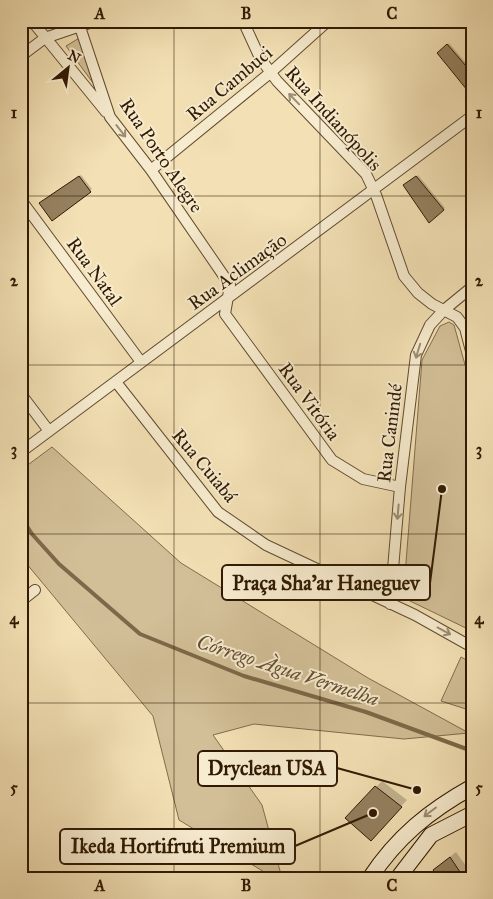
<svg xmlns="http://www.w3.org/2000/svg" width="493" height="899" font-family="'IM FELL Great Primer',serif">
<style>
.green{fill:#d2bf97;stroke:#816c4d}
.shadow{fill:#0003}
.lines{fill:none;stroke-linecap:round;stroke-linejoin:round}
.stream{stroke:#7d6849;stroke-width:4}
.building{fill:#958160;stroke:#301903}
.minor-casing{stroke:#614b30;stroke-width:12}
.secondary-casing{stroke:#301903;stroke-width:17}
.minor{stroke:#f7eccf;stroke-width:10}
.secondary{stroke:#f7eccf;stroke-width:15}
.oneway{stroke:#9d8d73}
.grid{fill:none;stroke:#301903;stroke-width:1;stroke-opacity:0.55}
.labels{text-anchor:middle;stroke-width:4;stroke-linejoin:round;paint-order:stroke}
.street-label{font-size:19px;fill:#301903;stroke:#f7eccf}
.water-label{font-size:20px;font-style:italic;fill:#644e32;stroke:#f7eccf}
.leader{fill:none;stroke:#301903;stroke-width:2}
.callout-dot{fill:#301903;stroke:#f7eccf;stroke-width:2}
.callout{fill:#f7eccf;stroke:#301903;stroke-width:2}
.callout-label{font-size:20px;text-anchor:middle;font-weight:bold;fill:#301903}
.neatline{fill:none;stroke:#301903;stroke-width:2}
.grid-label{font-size:16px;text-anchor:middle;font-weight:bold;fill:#301903}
</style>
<rect width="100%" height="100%" fill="#f3e1b5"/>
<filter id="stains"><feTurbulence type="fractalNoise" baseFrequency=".004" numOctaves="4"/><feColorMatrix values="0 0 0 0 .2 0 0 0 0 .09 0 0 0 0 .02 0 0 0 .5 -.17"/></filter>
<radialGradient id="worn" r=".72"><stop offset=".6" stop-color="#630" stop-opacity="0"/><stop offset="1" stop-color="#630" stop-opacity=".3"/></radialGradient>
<path class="green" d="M 81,37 L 93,83 L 66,46 Z
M 449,322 L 454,325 L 472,390 L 472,631 L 410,601 L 405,597 L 404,588 L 422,360 L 440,326 Z
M 52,447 L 181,563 L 368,678 L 469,733 L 404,739 L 254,724 L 213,735 L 262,805 L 282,878 L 274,878 L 179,820 L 153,716 L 21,557 L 21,470 Z
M 461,657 L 472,663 L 472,711 L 441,701 Z"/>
<path class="shadow" d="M 449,43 L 472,70 L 472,94 L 439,53 Z
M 81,175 L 92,189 L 53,219 L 42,202 Z
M 418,175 L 445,208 L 429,221 L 406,184 Z
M 382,781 L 407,800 L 376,833 L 376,787 Z
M 456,852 L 472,874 L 472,878 L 441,878 L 441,864 Z"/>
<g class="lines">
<path class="stream" d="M 21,517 L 32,534 L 59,564 L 140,634 L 244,676 L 366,712 L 472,751"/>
</g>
<path class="building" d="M 447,44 L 472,73 L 472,96 L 437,53 Z
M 79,176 L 91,192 L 52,221 L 39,203 Z
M 416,176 L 444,210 L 429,223 L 403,185 Z
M 375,786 L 402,807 L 371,841 L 345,818 Z
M 450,857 L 464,878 L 439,878 L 433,870 Z"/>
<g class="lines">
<defs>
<path id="minor" d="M 32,21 L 106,112
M 78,21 L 110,117 L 151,170 L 230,285 L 225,314 L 332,460 L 363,479 L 400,487
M 243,21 L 260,58 L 277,81 L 366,174 L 376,195 L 404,276 L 418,293 L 432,304 L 457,317 L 465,328 L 472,355
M 21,56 L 45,38 L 95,21
M 151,170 L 270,73 L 328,21
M 21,200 L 141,362
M 116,382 L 218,512 L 266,545 L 415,615 L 472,647
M 21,394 L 49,431
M 21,452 L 472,116
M 21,601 L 35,590
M 390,604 L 400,487 L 416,355 L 430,325 L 444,310 L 472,287"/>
<path id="secondary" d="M 370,878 C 397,837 429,811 472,787
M 398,878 L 431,835 L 472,814"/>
</defs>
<use href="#minor" class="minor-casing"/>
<use href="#secondary" class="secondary-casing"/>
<use href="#minor" class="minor"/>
<use href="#secondary" class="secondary"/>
</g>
<defs><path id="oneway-shaft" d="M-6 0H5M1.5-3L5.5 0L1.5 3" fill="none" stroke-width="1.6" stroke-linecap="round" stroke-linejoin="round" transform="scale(1.25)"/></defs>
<g class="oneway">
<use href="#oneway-shaft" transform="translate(294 99) rotate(-134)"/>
<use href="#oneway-shaft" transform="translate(121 131) rotate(52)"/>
<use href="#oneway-shaft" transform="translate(418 351) rotate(107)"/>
<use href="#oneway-shaft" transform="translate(398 512) rotate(95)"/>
<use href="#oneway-shaft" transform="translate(444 631) rotate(28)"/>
<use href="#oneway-shaft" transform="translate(430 812) rotate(143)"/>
</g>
<path class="grid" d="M 174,21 L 174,878M 320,21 L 320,878M 21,196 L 472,196M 21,365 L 472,365M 21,534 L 472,534M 21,703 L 472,703"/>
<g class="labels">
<g class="street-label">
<text transform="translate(229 83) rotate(-40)" y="7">Rua Cambuci</text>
<text transform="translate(334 118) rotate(48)" y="7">Rua Indianópolis</text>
<text transform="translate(162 155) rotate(56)" y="7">Rua Porto Alegre</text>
<text transform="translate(95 271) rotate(54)" y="7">Rua Natal</text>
<text transform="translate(237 271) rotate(-36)" y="7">Rua Aclimação</text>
<text transform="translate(310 401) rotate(54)" y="7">Rua Vitória</text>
<text transform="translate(389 433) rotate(-83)" y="7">Rua Canindé</text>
<text transform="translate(205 465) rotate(50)" y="7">Rua Cuiabá</text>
</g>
<g class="water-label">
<text transform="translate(288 670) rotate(18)" y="7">Córrego Àgua Vermelha</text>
</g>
</g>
<path class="leader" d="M442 489L430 583M417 790L337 768M373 813L295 846"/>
<g class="callout-dot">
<circle cx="442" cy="489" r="5"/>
<circle cx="417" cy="790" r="5"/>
<circle cx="373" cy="813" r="5"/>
</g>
<g class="callout">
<rect x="222" y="565" width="208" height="35" rx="5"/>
<rect x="198" y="751" width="139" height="35" rx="5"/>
<rect x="60" y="829" width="235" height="35" rx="5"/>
</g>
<g class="callout-label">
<text x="326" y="590">Praça Sha'ar Haneguev</text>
<text x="267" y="775">Dryclean USA</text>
<text x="178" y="853">Ikeda Hortifruti Premium</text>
</g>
<rect width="493" height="899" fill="none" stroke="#f3e1b5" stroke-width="55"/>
<g transform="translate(68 68) rotate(29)" stroke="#f7eccf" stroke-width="4" paint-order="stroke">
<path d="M0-4L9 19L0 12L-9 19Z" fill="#301903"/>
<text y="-8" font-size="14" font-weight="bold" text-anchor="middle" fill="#301903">N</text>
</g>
<rect x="28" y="28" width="438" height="844" class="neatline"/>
<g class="grid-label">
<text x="100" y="19">A</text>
<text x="246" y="19">B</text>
<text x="392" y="19">C</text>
<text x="14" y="118">1</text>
<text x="479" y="118">1</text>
<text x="14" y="286">2</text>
<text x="479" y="286">2</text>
<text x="14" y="455">3</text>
<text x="479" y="455">3</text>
<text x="14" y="624">4</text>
<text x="479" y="624">4</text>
<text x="14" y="793">5</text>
<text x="479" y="793">5</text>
<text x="100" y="891">A</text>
<text x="246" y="891">B</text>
<text x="392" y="891">C</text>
</g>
<rect width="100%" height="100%" filter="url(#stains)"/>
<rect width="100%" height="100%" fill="url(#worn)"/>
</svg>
